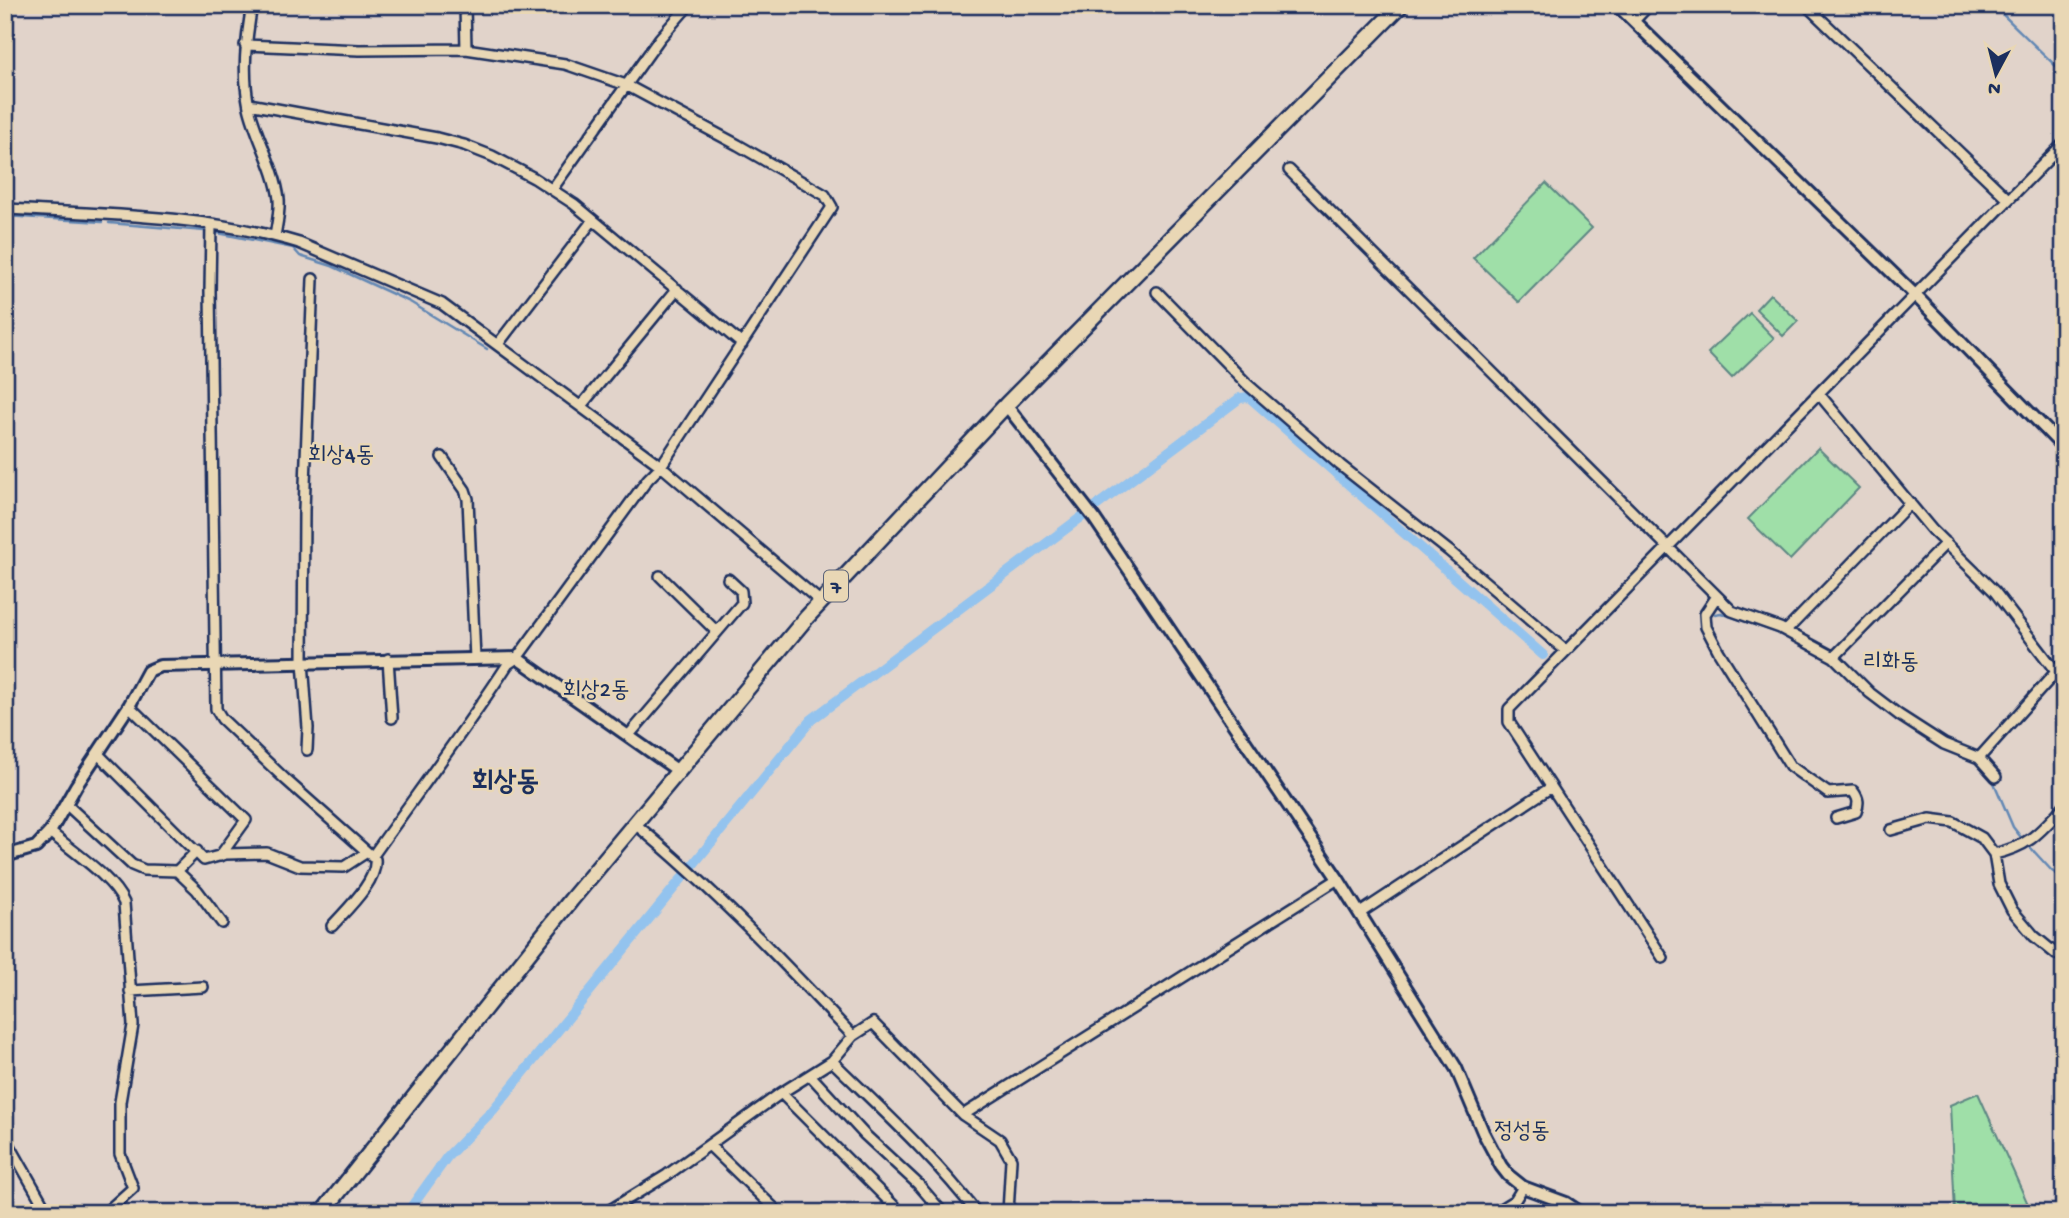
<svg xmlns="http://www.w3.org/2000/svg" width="2069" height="1218" font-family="'Gochi Hand','Poor Story',sans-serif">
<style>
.green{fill:#9fdfa8;stroke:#5d8783;stroke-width:2}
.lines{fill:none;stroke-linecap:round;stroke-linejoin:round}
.stream{stroke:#6388b4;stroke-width:2.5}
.canal{stroke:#93c3ee;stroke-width:10}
.minor-casing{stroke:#1b2f5e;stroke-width:14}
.tertiary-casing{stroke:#1b2f5e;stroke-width:16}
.trunk-casing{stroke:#1b2f5e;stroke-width:19}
.minor{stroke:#e9d7b5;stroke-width:9}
.tertiary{stroke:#e9d7b5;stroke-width:10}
.trunk{stroke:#e9d7b5;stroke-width:14}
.labels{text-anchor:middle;stroke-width:5;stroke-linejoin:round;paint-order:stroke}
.shield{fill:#e9d7b5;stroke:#596178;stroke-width:2}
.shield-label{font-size:19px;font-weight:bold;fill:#1b2f5e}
.neighbourhood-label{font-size:23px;fill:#1b2f5e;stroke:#e9d7b5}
.district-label{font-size:28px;font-weight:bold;fill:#1b2f5e;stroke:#e9d7b5}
</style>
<rect width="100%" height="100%" fill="#e1d3ca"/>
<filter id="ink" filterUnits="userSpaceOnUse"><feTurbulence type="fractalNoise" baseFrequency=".0143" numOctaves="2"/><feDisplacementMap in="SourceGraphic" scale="14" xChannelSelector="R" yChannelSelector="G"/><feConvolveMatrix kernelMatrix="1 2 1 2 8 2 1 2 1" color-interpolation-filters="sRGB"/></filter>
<g filter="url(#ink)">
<path class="green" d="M 1546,183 L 1592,228 L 1519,302 L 1473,258 Z
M 1770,294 L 1798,321 L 1783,336 L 1756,309 Z
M 1750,313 L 1774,338 L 1732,378 L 1708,353 Z
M 1818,448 L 1859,488 L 1790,560 L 1748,519 Z
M 1978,1093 L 2032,1213 L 1955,1213 L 1950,1105 Z"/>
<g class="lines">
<path class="stream" d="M 1993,5 L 2064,74
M 5,216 L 102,222
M 109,223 L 205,231 L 206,281
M 218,233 L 293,248 L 300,256 L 332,266 L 410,302 L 487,349
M 1715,614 L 1721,613 L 1781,634
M 1815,651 L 1839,667
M 1919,733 L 1931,741
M 1992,778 L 2013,827 L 2023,840
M 2030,847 L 2052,871 L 2064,879"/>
<path class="canal" d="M 407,1213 L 447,1157 L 493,1110 L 811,720 L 1240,398 L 1249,397 L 1543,655"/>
<defs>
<path id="minor" d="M 252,5 C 246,40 242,72 249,107 C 256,138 275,167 279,199 C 280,211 277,224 275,236
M 465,5 L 466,49
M 1806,5 L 2008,199
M 1634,21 L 1649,5
M 245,45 L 359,50 L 466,49 L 565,64 L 626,85 L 738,145 L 825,195 L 832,207 L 661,466 L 648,479 L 517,658 L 508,664 C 465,730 418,792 372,857
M 249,104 L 437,138 L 464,145 L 492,156 L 534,178 L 574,204 L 742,344
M 1289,170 L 1732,611 L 1780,628 L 1834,657 L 1870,693 L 1899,715 L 1944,744 L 1979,758 L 1996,777
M 553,188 L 660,38 L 689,5
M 5,209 C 102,214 206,215 299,243 L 442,304 L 661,466 L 821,602
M 211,225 L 210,291 L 216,709 L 222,719 L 285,779 L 375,859 C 378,881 346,910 332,926
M 1157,292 L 1247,384 L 1340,465 L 1449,551 L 1566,651
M 498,344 L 593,220
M 1819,394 L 1932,530 L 1995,592 L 2064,682
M 581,406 L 677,289
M 442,457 L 465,490 L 468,499 L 475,659
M 660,576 L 716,631
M 1717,596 L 1705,614 L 1706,627 L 1719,652 L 1790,766 L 1828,793 L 1853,791 C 1859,799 1859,803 1856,812 L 1836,818
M 1786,631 L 1910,503
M 1834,657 L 1946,543
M 388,659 L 392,718
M 129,706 L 246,820 L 220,856
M 629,735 L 742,603 L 741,591 L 728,579
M 307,750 L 308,728 L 303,662 L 304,510 L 313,279
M 98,754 L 204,860 L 226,854 L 267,853 L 300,866 L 344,867 L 367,852
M 1979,758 L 2056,672
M 67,805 L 132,865 L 144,870 L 177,871 L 197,890 L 222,923
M 634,823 C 713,888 783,962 853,1036
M 1891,830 L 1930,819 L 1953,822 L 1982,838 L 1994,854 L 1999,884 L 2012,910 L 2034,936 L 2056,954 L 2064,957
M 50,832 C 72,851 113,877 124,903 L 133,1025 L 120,1102 L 120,1154 L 133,1188 L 105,1213
M 1994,854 C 2030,846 2040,832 2064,806
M 177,871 L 197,851
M 1360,913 L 1550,788
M 1663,958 L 1509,722 L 1509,709 L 2064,143
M 130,991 L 203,987
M 832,1061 C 882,1110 934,1157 977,1213
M 810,1075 L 864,1134 L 918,1184 L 943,1213
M 781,1093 L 901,1213
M 963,1115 L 1338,879
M 5,1137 L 48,1213
M 710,1146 L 779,1213
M 605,1213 L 667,1175 L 781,1093 L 832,1061 L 853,1036 L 873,1023 L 963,1115 L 1000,1140 L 1011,1159 L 1008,1213
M 1494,1213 L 1515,1200 L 1523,1187"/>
<path id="tertiary" d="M 1617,5 L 1915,295 L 2064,448
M 1006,405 L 1094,518 L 1338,879 L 1456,1068 L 1483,1132 L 1501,1166 L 1508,1175 L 1523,1187 L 1566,1203 L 1581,1213
M 5,856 L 36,847 L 50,832 L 76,786 L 129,706 L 148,671 L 160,666 L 517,658 L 677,770"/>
<path id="trunk" d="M 322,1213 L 571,900 L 807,617 L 1006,405 L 1401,5"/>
</defs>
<use href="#minor" class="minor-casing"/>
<use href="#tertiary" class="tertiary-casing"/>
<use href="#trunk" class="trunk-casing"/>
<use href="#minor" class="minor"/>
<use href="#tertiary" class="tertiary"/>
<use href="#trunk" class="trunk"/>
</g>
</g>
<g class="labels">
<rect class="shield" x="824" y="570.5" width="24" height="31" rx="5"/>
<g class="shield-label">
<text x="836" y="593">7</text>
</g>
<g class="neighbourhood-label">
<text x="341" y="461">회상4동</text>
<text x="1891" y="668">리화동</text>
<text x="596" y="696">회상2동</text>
<text x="1522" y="1137">정성동</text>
</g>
<g class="district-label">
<text x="505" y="789">회상동</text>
</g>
</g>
<rect width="2069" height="1218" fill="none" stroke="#e9d7b5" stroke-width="28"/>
<rect x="14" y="14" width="2041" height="1190" fill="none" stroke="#1b2f5e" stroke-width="2.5" filter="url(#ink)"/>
<g transform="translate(1996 74) rotate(187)" stroke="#e9d7b5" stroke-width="5" paint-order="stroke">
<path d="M0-5L12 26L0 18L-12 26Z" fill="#1b2f5e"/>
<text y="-10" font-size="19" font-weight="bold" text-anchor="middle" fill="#1b2f5e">N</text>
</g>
</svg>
